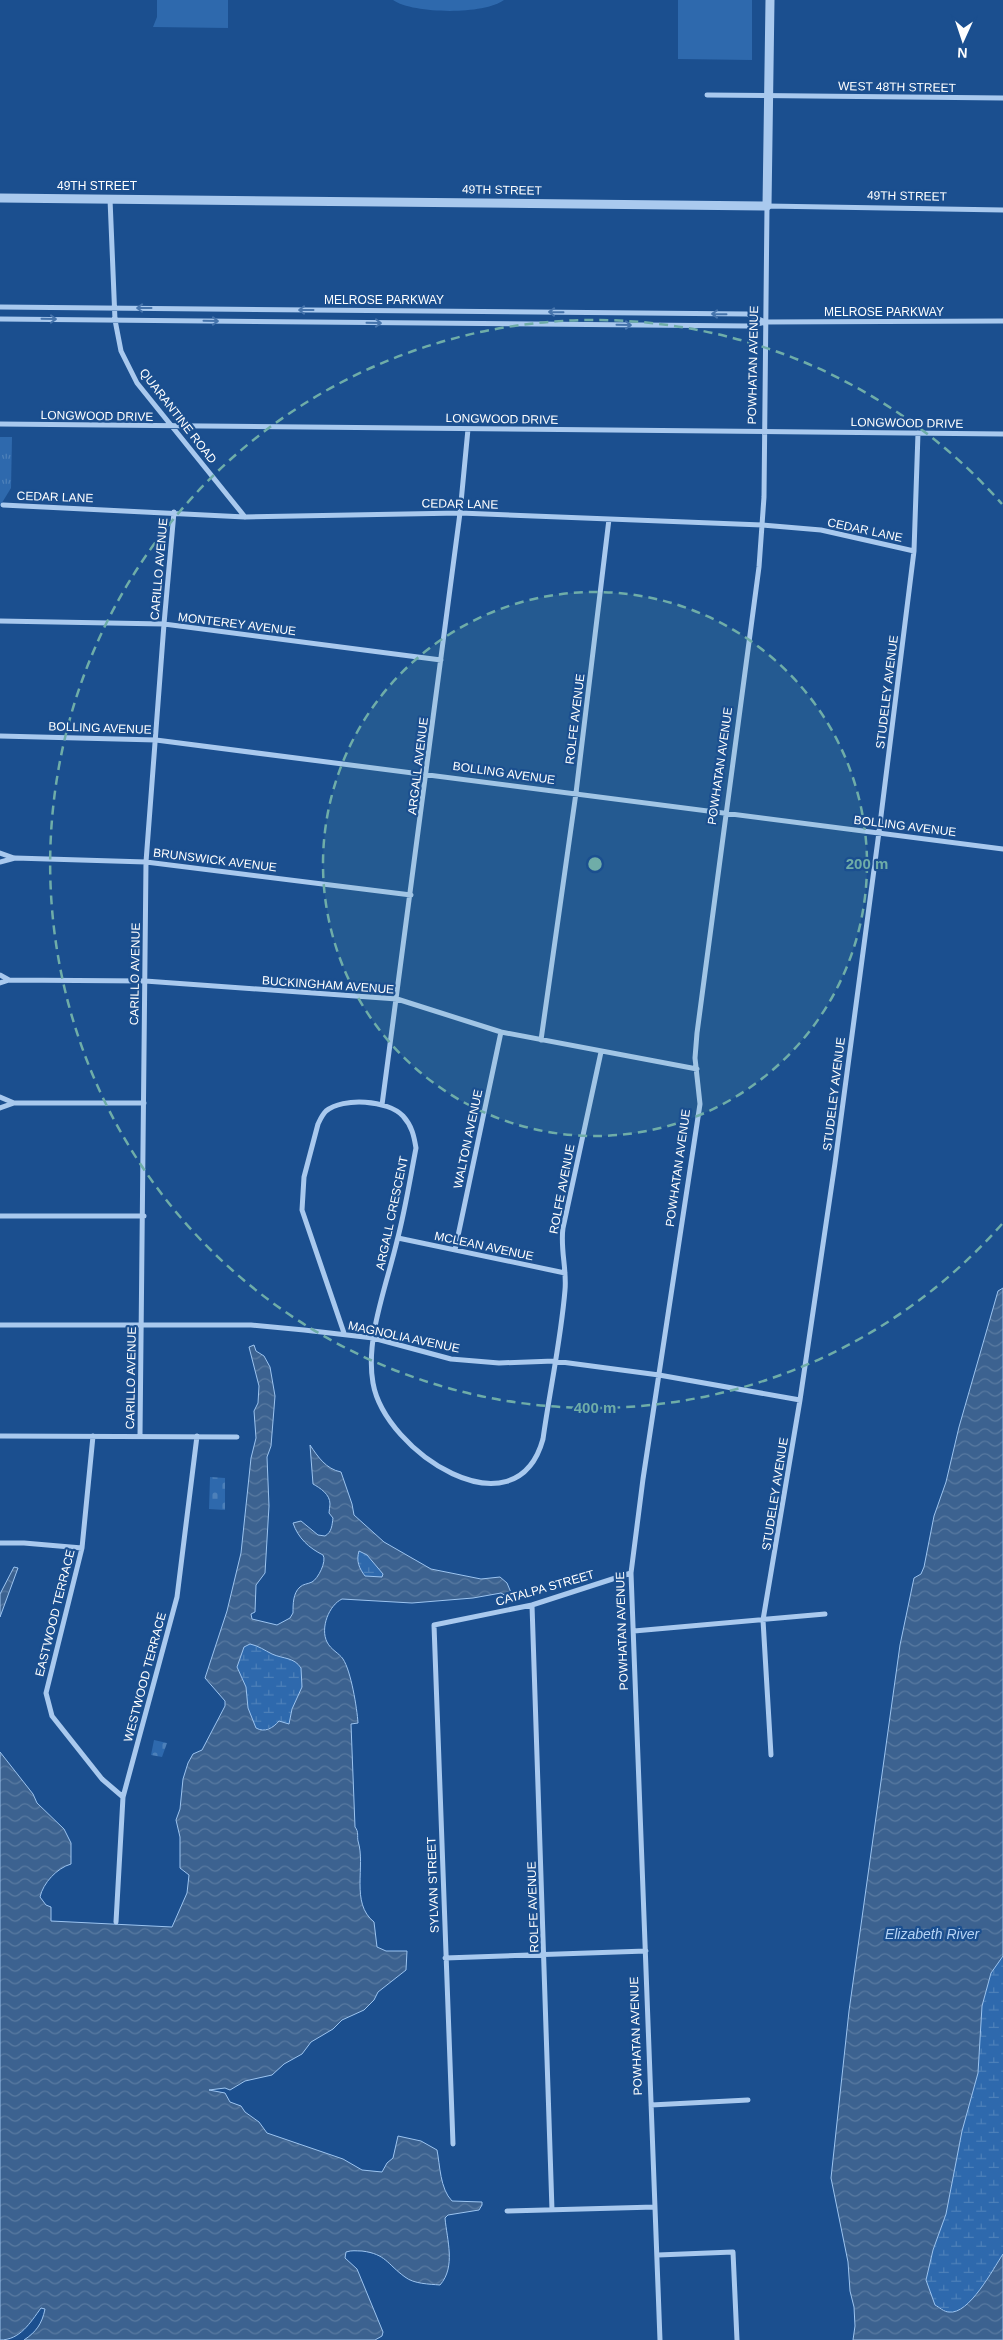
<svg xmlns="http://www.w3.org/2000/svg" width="1003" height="2340" font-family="Arial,sans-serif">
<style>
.green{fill:#2e69ad}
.wetland{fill:url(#wetland-marsh)}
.cemetery{fill:url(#cemetery-stones)}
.park{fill:url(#park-tufts)}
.water{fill:url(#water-waves);stroke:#9cc4f0;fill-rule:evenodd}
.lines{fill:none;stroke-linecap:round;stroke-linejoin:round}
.minor{stroke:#a9c9ee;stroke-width:5}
.tertiary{stroke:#a9c9ee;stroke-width:9}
.oneway{stroke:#4674ac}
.ring{fill:none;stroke:#6fada8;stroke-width:2.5;stroke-dasharray:9 6}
.labels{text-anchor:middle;stroke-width:4.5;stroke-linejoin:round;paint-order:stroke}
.street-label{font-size:12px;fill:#fff;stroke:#1b4f8f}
.water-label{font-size:14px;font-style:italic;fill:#b5d3f5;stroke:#1b4f8f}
.centre{fill:#6fada8;stroke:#1b4f8f;stroke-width:2.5}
.ring-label{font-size:15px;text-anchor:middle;font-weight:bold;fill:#6fada8;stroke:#1b4f8f;stroke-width:4.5;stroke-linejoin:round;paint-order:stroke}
</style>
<defs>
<pattern id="wetland-marsh" width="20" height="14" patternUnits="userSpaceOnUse" patternTransform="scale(1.25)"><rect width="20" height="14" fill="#2e69ad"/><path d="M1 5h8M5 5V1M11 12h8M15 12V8" fill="none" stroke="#4d80b9"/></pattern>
<pattern id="cemetery-stones" width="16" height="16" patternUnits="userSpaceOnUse" patternTransform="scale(1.25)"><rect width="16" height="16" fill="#2e69ad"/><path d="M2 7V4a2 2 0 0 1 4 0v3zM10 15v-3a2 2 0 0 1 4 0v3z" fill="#4d80b9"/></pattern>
<pattern id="park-tufts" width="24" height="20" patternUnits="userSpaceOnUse" patternTransform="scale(1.25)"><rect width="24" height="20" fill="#2e69ad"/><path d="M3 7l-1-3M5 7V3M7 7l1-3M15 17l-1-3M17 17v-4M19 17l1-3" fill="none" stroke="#4d80b9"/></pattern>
<pattern id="water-waves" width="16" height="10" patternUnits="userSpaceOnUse" patternTransform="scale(1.25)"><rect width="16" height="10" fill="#3c6290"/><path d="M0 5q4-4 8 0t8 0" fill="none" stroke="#597aa1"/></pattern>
</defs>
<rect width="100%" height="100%" fill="#1b4f8f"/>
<path class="green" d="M 157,0 L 228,0 L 228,28 L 153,27 L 157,17 Z
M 393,0 L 504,0 C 484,15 413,14 393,0 Z
M 678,0 L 752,0 L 752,60 L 678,59 Z"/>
<path class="wetland" d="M 358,1551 L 367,1555 L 384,1574 L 382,1577 L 365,1576 C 359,1567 357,1561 358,1551 Z
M 250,1644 C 259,1646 264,1650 272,1654 C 283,1659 294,1657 301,1668 L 302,1687 L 292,1709 L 289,1724 L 261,1730 L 256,1728 L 248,1708 L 246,1687 L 237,1667 L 244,1647 Z
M 1003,1956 L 1003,2254 L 974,2299 L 958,2311 L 948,2312 L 935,2305 L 926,2280 L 933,2250 L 946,2214 L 962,2131 L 978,2073 L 982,2006 L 991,1973 Z"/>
<path class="cemetery" d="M 210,1477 L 225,1478 L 225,1510 L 209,1509 Z
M 154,1740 L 167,1743 L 162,1757 L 151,1755 Z"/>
<path class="park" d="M 0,437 L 12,437 L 11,488 L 0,506 Z"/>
<path class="water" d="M 1003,1288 L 1003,1956 L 991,1973 L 982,2006 L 978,2073 L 962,2131 L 946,2214 L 933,2250 L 926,2280 L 935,2305 C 939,2307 944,2312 949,2312 C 969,2315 993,2269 1003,2254 L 1003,2340 L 853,2340 L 855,2326 L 854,2307 L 850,2291 L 848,2262 L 831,2178 L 849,2011 L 900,1645 L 914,1578 L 921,1574 L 924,1567 L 934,1516 L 946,1482 L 959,1427 L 998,1291 Z
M 254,1345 L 256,1351 L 264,1356 L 270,1367 L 275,1396 L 271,1446 L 267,1457 L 269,1506 L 265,1573 L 256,1585 L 255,1612 L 251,1614 L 252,1619 L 277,1625 L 290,1618 L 293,1613 C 293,1604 293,1593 300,1587 C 303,1584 308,1584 312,1582 C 318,1579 327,1561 323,1555 C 309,1548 298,1538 293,1523 L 301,1521 L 318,1535 L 325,1536 C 332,1532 332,1525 333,1518 L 329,1513 C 329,1510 330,1507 330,1504 C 330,1494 320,1488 313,1484 L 310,1445 C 318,1457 326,1469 341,1472 L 352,1504 L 354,1515 L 384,1542 L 431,1569 L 481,1579 L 500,1577 L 507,1583 L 512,1595 L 508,1597 L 501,1593 L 473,1598 L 412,1603 L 342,1599 C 329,1605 320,1628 327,1642 C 331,1650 339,1653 343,1659 C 351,1671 357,1708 358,1723 L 351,1724 L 355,1827 C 359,1832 357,1836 358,1841 C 366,1866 350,1903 374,1922 L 377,1947 L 386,1951 L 407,1951 L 406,1970 L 378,1992 L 374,2000 L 364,2010 L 342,2020 L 333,2029 L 311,2042 L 302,2054 L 284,2064 L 272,2075 L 245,2081 L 230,2090 L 225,2088 L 209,2090 L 225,2093 L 230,2102 L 241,2106 L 245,2112 L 259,2122 L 267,2133 L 343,2159 L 362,2170 L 382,2172 L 387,2163 L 393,2158 L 398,2136 L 421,2141 L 437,2150 C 440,2165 440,2189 452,2201 L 482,2202 L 482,2205 L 479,2210 L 448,2215 L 445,2218 C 447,2240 456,2267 440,2285 C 429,2284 414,2284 405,2277 C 387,2264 386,2254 362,2251 C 356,2251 352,2250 346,2252 L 345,2258 L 357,2269 L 383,2332 L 382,2336 L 375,2340 L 24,2340 C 36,2332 42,2324 45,2309 L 41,2308 C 30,2323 20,2340 0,2340 L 0,1752 L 33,1794 L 37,1803 L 64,1829 L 71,1843 L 71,1864 C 57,1868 43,1883 40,1897 L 46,1905 L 51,1907 L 51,1921 L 172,1927 L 187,1893 L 189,1875 L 180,1868 L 180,1837 L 176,1820 L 180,1809 L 183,1779 L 188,1763 L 193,1754 L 202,1750 L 225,1706 L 225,1701 L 205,1678 L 227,1611 L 241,1553 L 251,1458 L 256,1438 L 254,1411 L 258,1403 L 259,1386 L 249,1347 ZM 359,1551 L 367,1555 L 383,1574 L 382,1577 L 365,1576 C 359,1568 356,1561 359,1551 ZM 250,1644 C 259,1646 264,1650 272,1654 C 283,1659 294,1657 301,1668 L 302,1687 L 292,1709 L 289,1724 L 279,1721 C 273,1728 265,1733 256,1728 L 248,1708 L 246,1687 L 237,1667 L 244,1647 Z
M 14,1567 L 18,1568 L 0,1617 L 0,1594 Z"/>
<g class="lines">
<path class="minor" d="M 707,95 L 1003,98
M 110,199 L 115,320 L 121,351 L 137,383 L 245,517
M 0,307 L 747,314 L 765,322
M 0,319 L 748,326 L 766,322 L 1003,321
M 0,424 L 1003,434
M 3,505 L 245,517 L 460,513 L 762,525 L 821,530 L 914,551
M 0,621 L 164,624 L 441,660
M 0,736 L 156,740 L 1003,849
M 0,853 L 14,858
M 0,862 L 15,858 L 146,862 L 411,895
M 0,975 L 9,980
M 0,983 L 9,980 L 145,981 L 397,999 L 501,1032 L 697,1069
M 541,1040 L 576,793 L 609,519
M 0,1097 L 14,1103
M 382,1105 L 460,513 L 468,429
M 0,1108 L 14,1103 L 144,1103
M 0,1216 L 144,1216
M 398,1238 L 565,1273
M 455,1250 L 501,1032
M 0,1325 L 251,1325 L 304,1330 L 373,1338 L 451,1359 L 499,1363 L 554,1361 L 659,1375 L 800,1400
M 344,1333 L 302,1210 L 304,1177 L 318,1124 C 320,1120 322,1115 326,1111 C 343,1097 388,1100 403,1116 C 412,1126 414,1136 416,1148 C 410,1179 405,1211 397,1241 C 387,1284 365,1339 373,1383 C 385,1452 516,1537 543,1439 C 550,1389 561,1339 565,1290 C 567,1269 560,1249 563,1228 L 601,1052
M 0,1436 L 237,1437
M 93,1436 L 82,1548 L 46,1693 L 52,1716 L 102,1779 L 123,1797
M 140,1436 L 146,862 L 164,624 L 174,512
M 0,1543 L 24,1543 L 82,1548
M 532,1605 L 552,2210
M 634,1631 L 825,1614
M 771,1755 L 763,1620 L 800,1400 L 835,1163 L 879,832 L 914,551 L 918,433
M 116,1922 L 123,1797 L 177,1597 L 197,1436
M 445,1958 L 646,1951
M 651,2105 L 748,2100
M 453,2144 L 434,1625 L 532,1605 L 631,1573
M 507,2211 L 655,2207
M 658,2255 L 733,2252 L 737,2340
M 660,2340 L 631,1573 L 643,1479 L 700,1104 L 695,1058 L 697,1033 L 759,567 L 764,497 L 767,206 L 1003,210"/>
<path class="tertiary" d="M 0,198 L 767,206 L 770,0"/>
</g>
<defs><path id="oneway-shaft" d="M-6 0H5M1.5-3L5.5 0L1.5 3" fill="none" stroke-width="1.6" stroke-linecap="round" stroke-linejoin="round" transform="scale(1.25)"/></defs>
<g class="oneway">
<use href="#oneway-shaft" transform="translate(144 308) rotate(-180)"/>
<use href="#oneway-shaft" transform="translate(306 310) rotate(-180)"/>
<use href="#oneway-shaft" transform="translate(556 312) rotate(-179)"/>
<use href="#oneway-shaft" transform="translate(719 314) rotate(-179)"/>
<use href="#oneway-shaft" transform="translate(49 319) rotate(1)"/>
<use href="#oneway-shaft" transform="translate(211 321) rotate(1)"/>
<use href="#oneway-shaft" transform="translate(374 323) rotate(1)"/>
<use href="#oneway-shaft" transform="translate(624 325) rotate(1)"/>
</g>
<circle cx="595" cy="864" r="272" fill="#6fada8" fill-opacity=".12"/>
<g class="ring">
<circle cx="595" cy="864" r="272"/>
<path d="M1002 1224A544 544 0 1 1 1002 504"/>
</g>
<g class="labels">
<g class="street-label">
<text transform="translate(897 87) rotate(1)" y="4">WEST 48TH STREET</text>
<text x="97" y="190">49TH STREET</text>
<text transform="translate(502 190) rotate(1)" y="4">49TH STREET</text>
<text transform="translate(907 196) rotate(1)" y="4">49TH STREET</text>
<text x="384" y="304">MELROSE PARKWAY</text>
<text x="884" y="316">MELROSE PARKWAY</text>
<text transform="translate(753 365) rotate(-89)" y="4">POWHATAN AVENUE</text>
<text transform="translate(97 416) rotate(1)" y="4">LONGWOOD DRIVE</text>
<text transform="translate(178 416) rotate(52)" y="4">QUARANTINE ROAD</text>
<text transform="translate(502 419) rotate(1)" y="4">LONGWOOD DRIVE</text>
<text transform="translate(907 423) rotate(1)" y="4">LONGWOOD DRIVE</text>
<text transform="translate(55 497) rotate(2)" y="4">CEDAR LANE</text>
<text transform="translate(460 504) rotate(1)" y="4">CEDAR LANE</text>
<text transform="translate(865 530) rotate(12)" y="4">CEDAR LANE</text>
<text transform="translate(159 569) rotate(-85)" y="4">CARILLO AVENUE</text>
<text transform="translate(237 624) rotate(7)" y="4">MONTEREY AVENUE</text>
<text transform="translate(887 692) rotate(-83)" y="4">STUDELEY AVENUE</text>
<text transform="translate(575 719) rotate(-83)" y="4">ROLFE AVENUE</text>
<text transform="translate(100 728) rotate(2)" y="4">BOLLING AVENUE</text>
<text transform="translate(418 766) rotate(-83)" y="4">ARGALL AVENUE</text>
<text transform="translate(720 766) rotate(-82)" y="4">POWHATAN AVENUE</text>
<text transform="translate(504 773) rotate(8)" y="4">BOLLING AVENUE</text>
<text transform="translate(905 826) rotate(7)" y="4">BOLLING AVENUE</text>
<text transform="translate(215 860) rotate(7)" y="4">BRUNSWICK AVENUE</text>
<text transform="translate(135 974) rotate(-89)" y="4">CARILLO AVENUE</text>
<text transform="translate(328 985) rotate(4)" y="4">BUCKINGHAM AVENUE</text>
<text transform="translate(834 1094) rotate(-83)" y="4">STUDELEY AVENUE</text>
<text transform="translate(468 1139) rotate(-78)" y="4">WALTON AVENUE</text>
<text transform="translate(678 1168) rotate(-82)" y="4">POWHATAN AVENUE</text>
<text transform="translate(562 1189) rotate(-79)" y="4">ROLFE AVENUE</text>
<text transform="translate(392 1213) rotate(-78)" y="4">ARGALL CRESCENT</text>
<text transform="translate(484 1246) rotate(12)" y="4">MCLEAN AVENUE</text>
<text transform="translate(404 1337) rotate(12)" y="4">MAGNOLIA AVENUE</text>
<text transform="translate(131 1378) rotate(-89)" y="4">CARILLO AVENUE</text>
<text transform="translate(775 1494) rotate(-81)" y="4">STUDELEY AVENUE</text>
<text transform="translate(545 1588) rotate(-16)" y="4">CATALPA STREET</text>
<text transform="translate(55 1613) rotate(-76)" y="4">EASTWOOD TERRACE</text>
<text transform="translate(622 1631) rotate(-92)" y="4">POWHATAN AVENUE</text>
<text transform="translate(145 1677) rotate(-75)" y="4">WESTWOOD TERRACE</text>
<text transform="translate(433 1885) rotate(-92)" y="4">SYLVAN STREET</text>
<text transform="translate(533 1907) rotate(-92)" y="4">ROLFE AVENUE</text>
<text transform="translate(636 2036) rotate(-92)" y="4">POWHATAN AVENUE</text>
</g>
<g class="water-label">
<text x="932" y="1939">Elizabeth River</text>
</g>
</g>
<circle cx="595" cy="864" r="8" class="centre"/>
<g class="ring-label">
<text x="867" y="869">200 m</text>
<text x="595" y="1413">400 m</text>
</g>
<g transform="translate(963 40) rotate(183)" stroke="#1b4f8f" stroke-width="4" paint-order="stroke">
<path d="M0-4L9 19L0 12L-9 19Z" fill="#ffffff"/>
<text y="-8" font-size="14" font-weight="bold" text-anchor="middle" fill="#ffffff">N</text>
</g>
</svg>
